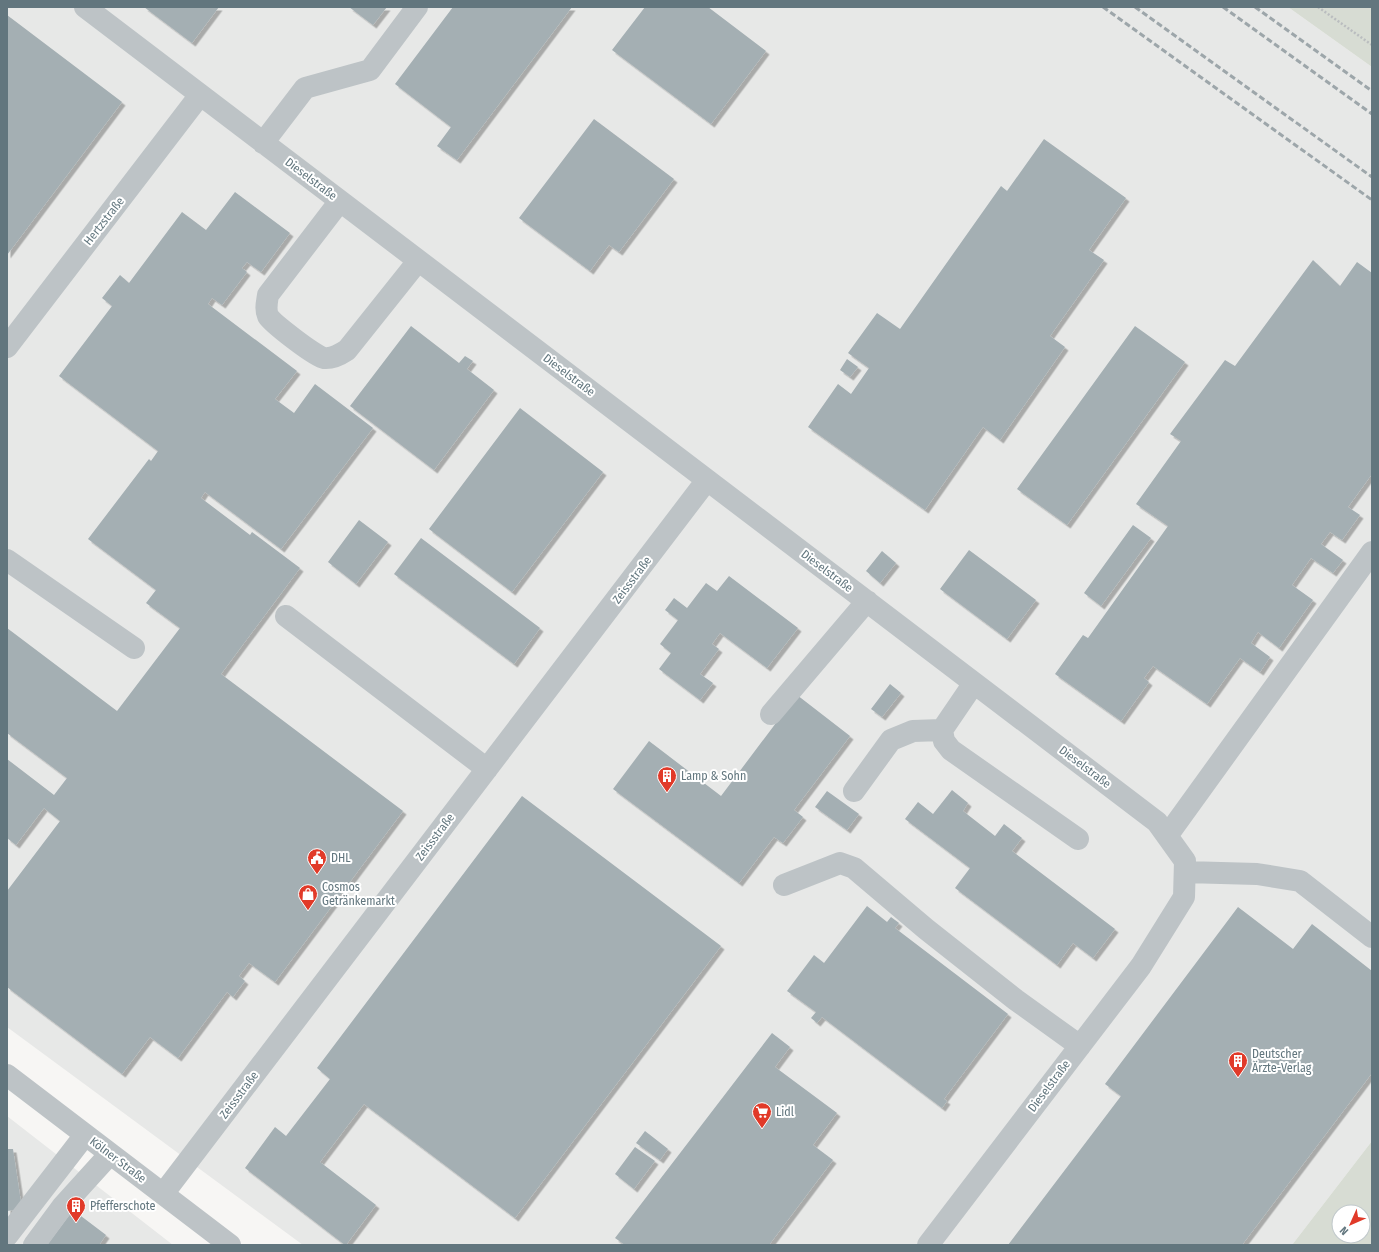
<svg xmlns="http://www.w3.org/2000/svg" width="1379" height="1252" font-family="'Fira Sans Condensed',sans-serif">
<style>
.built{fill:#e7e8e7}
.green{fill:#d7dcd3;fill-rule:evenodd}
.building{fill:#a4afb3;filter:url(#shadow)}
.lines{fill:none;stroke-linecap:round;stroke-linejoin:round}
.path{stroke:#babdbf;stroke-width:2.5;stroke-dasharray:2 2;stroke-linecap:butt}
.minor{stroke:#bdc3c6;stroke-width:22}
.rail{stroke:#9da6aa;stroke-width:3;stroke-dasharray:6 3;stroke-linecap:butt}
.labels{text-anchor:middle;stroke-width:4;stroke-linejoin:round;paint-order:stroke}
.street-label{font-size:12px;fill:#62767e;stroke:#fff}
.poi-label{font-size:12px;fill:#62767e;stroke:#fff;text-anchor:start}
</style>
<defs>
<filter id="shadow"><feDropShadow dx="3.5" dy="3.5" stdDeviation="0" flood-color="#0004"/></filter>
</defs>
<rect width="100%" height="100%" fill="#f7f6f4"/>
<path class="built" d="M 7,7 L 1288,7 L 1372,67 L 1372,1141 L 1292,1245 L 303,1245 L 7,1027 Z
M 7,1116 L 173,1245 L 7,1245 Z"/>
<path class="green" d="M 1288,7 L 1372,7 L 1372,67 Z
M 1372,1141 L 1372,1245 L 1292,1245 ZM 1339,1212 L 1363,1212 L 1363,1236 L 1339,1236 Z"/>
<path class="building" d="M 144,7 L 219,7 L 192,43 Z
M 349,7 L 387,7 L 373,25 Z
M 453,7 L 572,7 L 457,160 L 437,146 L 451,127 L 395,84 Z
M 645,7 L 708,7 L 766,51 L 711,124 L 612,50 Z
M 7,15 L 122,102 L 7,255 Z
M 594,119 L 674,179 L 619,252 L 609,245 L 590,271 L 519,218 Z
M 1044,139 L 1126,198 L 1089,250 L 1104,260 L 1050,336 L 1065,347 L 1000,440 L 983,427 L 925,510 L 808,427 L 838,384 L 851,394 L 869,368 L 848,353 L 877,313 L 900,329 L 1001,186 L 1007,191 Z
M 235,192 L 290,233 L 261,272 L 247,262 L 242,268 L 247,272 L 222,305 L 212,298 L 208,304 L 297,371 L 275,399 L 294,413 L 315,384 L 373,428 L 281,549 L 205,492 L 201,498 L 250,535 L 252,532 L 300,568 L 221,674 L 403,811 L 275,982 L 249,963 L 239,976 L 245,981 L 233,997 L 227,992 L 178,1058 L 150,1037 L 122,1074 L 7,987 L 7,891 L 60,821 L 44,808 L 16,845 L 7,838 L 7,759 L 54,795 L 67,778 L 7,733 L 7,628 L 117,711 L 180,628 L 146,603 L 156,590 L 88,539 L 149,459 L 151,461 L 158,451 L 59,376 L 112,306 L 102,298 L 120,275 L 129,283 L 182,212 L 206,230 Z
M 1313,260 L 1340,286 L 1357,262 L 1372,273 L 1372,474 L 1348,507 L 1360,515 L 1342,540 L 1330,532 L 1321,544 L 1343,560 L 1333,573 L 1311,558 L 1292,585 L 1313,600 L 1279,648 L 1258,632 L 1251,643 L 1270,657 L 1260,672 L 1240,658 L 1207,704 L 1153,666 L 1144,678 L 1149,682 L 1121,721 L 1055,674 L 1083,635 L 1088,638 L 1168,526 L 1136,504 L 1181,441 L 1170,434 L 1225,360 L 1235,366 Z
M 411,326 L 459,363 L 465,356 L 473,361 L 467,369 L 494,390 L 434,470 L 350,406 Z
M 1135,326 L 1185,362 L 1067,525 L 1017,489 Z
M 847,359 L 858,367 L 850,377 L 840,370 Z
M 520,408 L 603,472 L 512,592 L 429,529 Z
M 359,520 L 388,542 L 356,584 L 328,562 Z
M 1133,525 L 1151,538 L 1101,606 L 1084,593 Z
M 421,538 L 540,628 L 514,664 L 394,574 Z
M 969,550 L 1036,600 L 1007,639 L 940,589 Z
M 882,551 L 896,563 L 880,583 L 866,571 Z
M 729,576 L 798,628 L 767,668 L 720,633 L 712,644 L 719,649 L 700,674 L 713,683 L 700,700 L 659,669 L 671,653 L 660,644 L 678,620 L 665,610 L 674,598 L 687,608 L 706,583 L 717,591 Z
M 890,684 L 901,693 L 882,717 L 871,709 Z
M 797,695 L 850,736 L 794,810 L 803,817 L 783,843 L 774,837 L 739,883 L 613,789 L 649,741 L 721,796 Z
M 952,790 L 968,803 L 963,811 L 995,836 L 1004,824 L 1022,838 L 1012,851 L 1115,929 L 1093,958 L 1073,943 L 1057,965 L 955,888 L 970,868 L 905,819 L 918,802 L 933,814 Z
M 827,791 L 859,814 L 847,830 L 815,807 Z
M 522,796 L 721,946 L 515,1218 L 364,1104 L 320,1162 L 376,1205 L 346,1245 L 345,1245 L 245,1168 L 275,1127 L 286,1136 L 330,1079 L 317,1068 Z
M 867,906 L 887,922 L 891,917 L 899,923 L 895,928 L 1008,1014 L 944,1099 L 947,1101 L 942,1108 L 822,1017 L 817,1023 L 811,1018 L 816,1012 L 787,991 L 814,955 L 824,963 Z
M 1238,907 L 1293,949 L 1312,924 L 1372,971 L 1372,1073 L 1242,1245 L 1008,1245 L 1121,1096 L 1105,1084 Z
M 772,1033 L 790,1047 L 775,1067 L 837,1113 L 813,1145 L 833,1160 L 769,1245 L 625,1245 L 615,1238 Z
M 645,1131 L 668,1149 L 660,1160 L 636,1143 Z
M 635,1147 L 655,1161 L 634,1189 L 615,1174 Z
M 7,1149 L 13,1149 L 22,1209 L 7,1211 Z
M 73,1210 L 106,1235 L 99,1245 L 47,1245 Z"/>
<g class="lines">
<path class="path" d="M 1318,7 L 1372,45"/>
<path class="minor" d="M 85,7 L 1157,822 L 1185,861 L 1184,897 L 1141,966 L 928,1245
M 263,143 L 305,88 L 370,70 L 417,7
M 340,201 L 268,295 C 267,302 265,309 268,316 C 272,323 316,357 324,358 C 333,359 341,354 347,350 L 418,261
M 7,347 L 200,95
M 7,560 L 134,648
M 286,616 L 487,769
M 974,683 L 942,730 L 944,741 L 951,750 L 1078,839
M 771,714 L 867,601
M 854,791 L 891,740 L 913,731 L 942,730
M 1167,836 L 1372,552
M 1185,872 L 1257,874 L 1300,881 L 1372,937
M 784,885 L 840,863 L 854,868 L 926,929 L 1016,1000 L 1080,1046
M 7,1075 L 230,1245
M 163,1194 L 707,480
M 7,1236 L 85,1135
M 34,1245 L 62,1207 L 110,1154"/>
<path class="rail" d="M 1103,7 L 1372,200
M 1135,7 L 1372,177
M 1223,7 L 1372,114
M 1255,7 L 1372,91"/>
</g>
<defs>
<symbol id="building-pin" viewBox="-11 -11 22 30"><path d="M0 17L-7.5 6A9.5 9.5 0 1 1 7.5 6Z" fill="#e13a29" stroke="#fff"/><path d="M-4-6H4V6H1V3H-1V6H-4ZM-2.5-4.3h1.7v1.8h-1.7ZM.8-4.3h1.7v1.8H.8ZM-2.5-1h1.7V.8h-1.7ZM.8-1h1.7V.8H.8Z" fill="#fff"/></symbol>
<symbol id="civic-pin" viewBox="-11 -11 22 30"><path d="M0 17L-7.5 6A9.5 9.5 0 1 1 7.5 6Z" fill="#e13a29" stroke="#fff"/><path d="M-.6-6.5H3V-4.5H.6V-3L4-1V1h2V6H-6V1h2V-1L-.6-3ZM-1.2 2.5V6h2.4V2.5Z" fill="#fff"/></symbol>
<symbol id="shop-pin" viewBox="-11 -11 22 30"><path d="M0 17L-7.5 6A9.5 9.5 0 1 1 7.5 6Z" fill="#e13a29" stroke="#fff"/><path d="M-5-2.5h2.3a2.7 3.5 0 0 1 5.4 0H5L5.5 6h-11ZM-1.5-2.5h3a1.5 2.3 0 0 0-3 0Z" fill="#fff"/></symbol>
<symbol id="supermarket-pin" viewBox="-11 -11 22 30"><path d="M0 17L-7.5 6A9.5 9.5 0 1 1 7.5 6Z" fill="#e13a29" stroke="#fff"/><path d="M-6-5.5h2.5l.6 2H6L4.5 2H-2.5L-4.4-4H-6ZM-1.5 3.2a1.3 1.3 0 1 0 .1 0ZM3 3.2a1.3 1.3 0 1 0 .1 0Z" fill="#fff"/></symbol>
</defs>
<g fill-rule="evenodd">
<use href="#building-pin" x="656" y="765" width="22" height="30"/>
<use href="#civic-pin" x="306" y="847" width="22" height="30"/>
<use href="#shop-pin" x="297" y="883" width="22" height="30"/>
<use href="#building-pin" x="1227" y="1050" width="22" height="30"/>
<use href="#supermarket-pin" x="751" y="1101" width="22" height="30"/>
<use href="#building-pin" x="65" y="1195" width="22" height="30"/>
</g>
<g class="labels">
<g class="street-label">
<text transform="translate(311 179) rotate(37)" y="4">Dieselstraße</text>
<text transform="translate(104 221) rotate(-52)" y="4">Hertzstraße</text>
<text transform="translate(569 375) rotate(37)" y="4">Dieselstraße</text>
<text transform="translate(827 571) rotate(37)" y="4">Dieselstraße</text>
<text transform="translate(632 580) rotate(-53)" y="4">Zeissstraße</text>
<text transform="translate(1085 767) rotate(37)" y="4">Dieselstraße</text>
<text transform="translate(435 837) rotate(-53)" y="4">Zeissstraße</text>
<text transform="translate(1049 1086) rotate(-53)" y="4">Dieselstraße</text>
<text transform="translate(239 1095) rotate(-53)" y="4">Zeissstraße</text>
<text transform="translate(118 1160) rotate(37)" y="4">Kölner Straße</text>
</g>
<g class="poi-label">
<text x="681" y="780">Lamp &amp; Sohn</text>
<text x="331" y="862">DHL</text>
<text x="322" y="891">Cosmos<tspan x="322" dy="14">Getränkemarkt</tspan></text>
<text x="1252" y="1058">Deutscher<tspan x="1252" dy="14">Ärzte-Verlag</tspan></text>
<text x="776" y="1116">Lidl</text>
<text x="90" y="1210">Pfefferschote</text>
</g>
</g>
<rect width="1379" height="1252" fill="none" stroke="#62767e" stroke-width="16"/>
<g transform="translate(1351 1224) rotate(225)"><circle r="19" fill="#ffffff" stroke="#c0c8cb"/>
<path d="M0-3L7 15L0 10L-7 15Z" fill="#e13a29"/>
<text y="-6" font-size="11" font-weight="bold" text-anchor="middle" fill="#62767e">N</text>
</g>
</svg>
